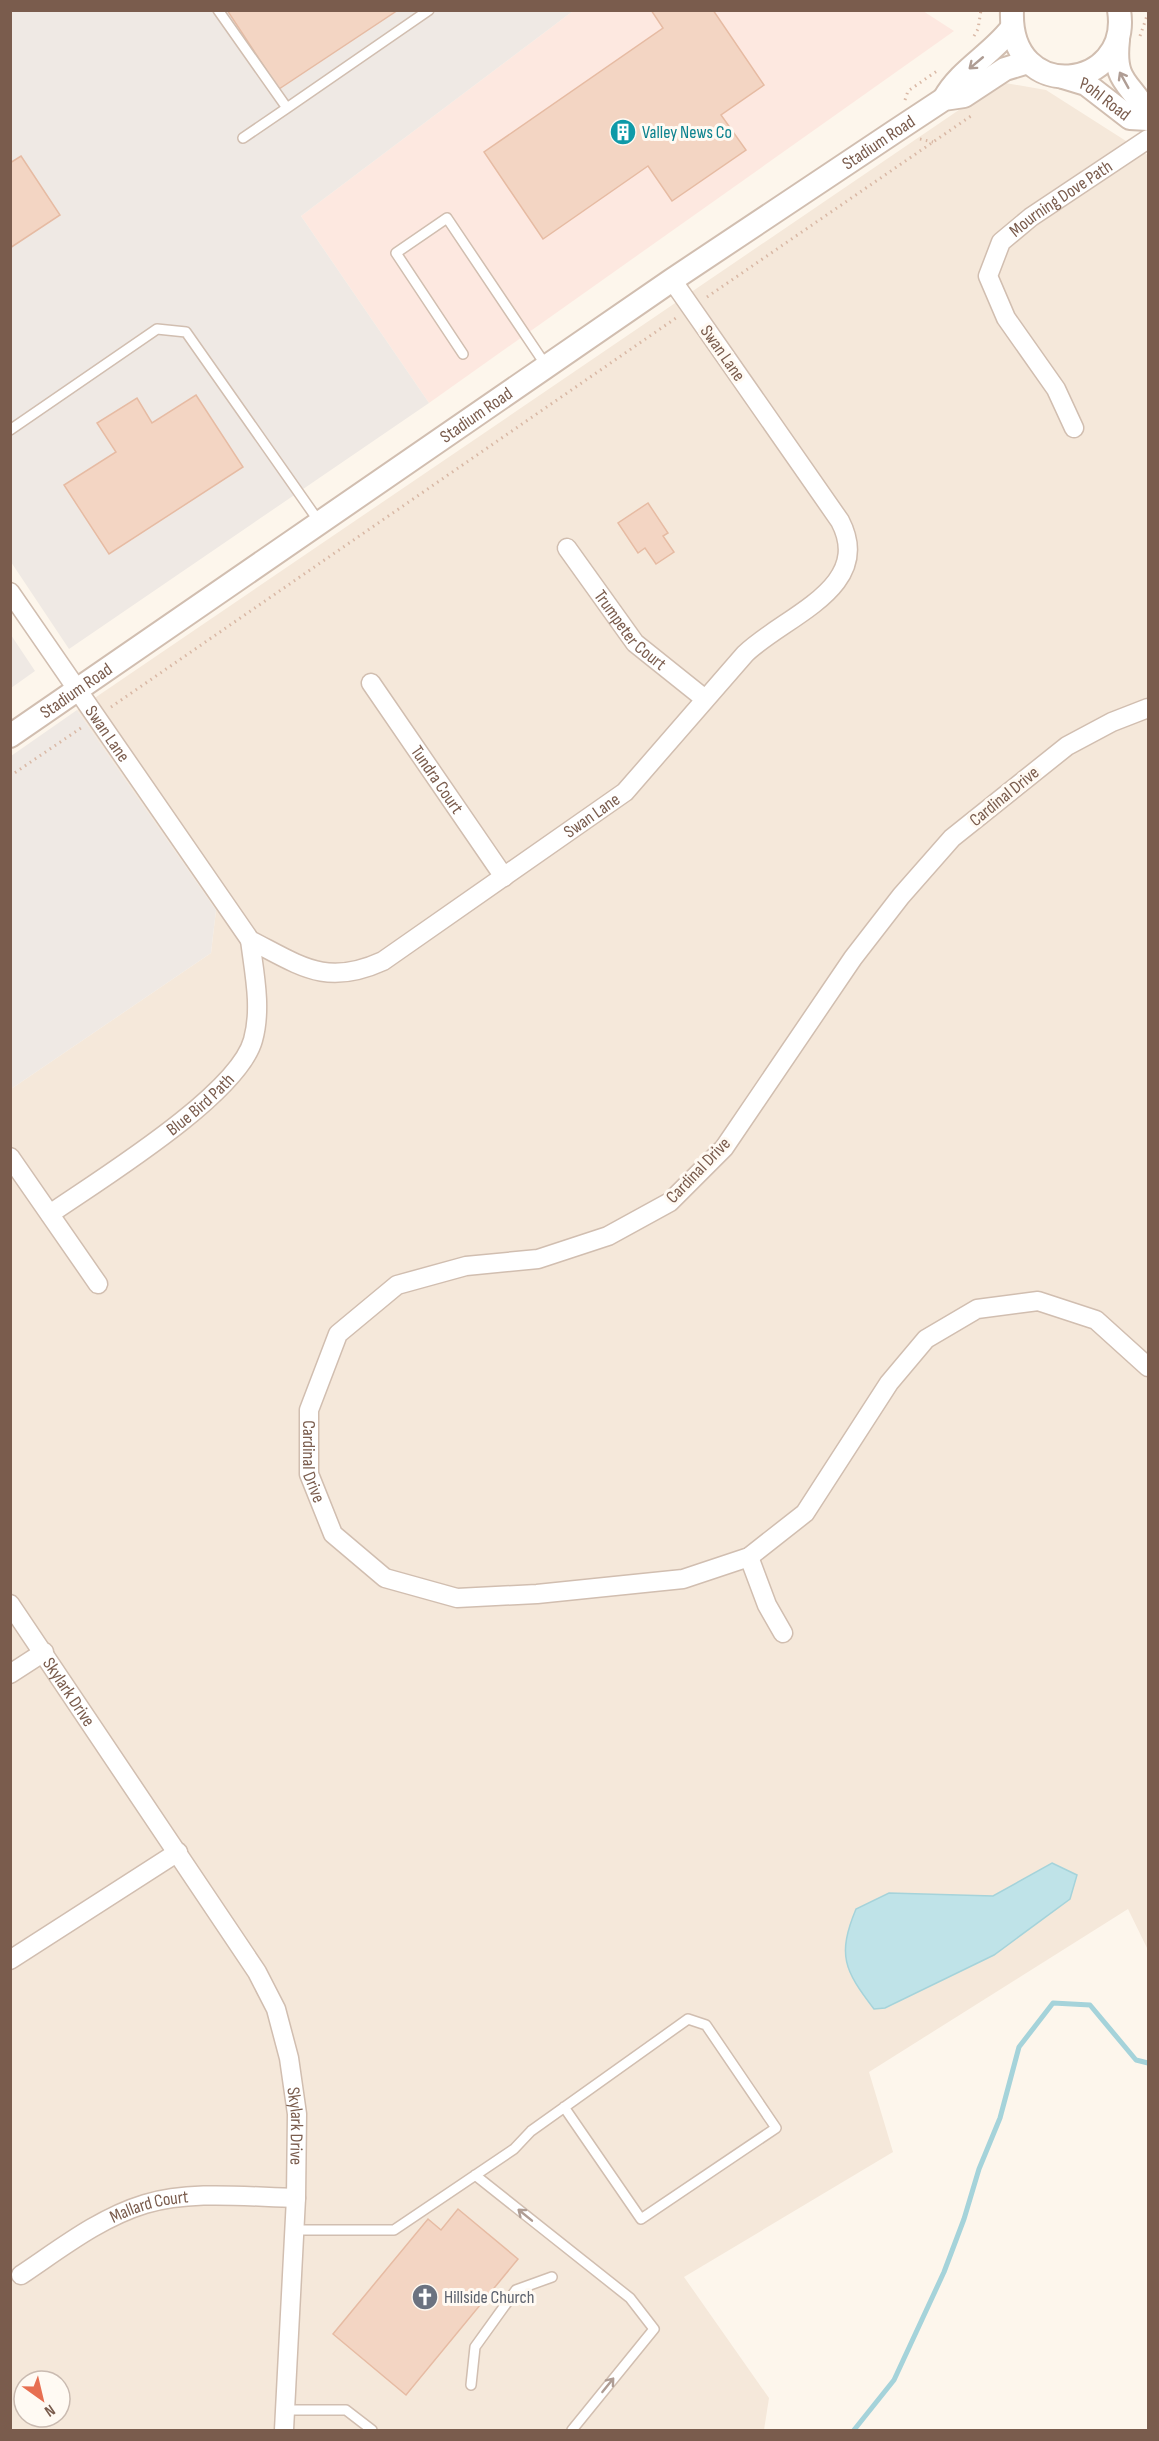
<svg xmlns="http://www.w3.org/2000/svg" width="1159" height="2441" font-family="'Sofia Sans Condensed',sans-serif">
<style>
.residential{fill:#f5e8da;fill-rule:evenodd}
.commercial{fill:#fde8e0}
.industrial{fill:#efe9e4}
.water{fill:#bfe3e8;stroke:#a5d3da;stroke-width:1.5}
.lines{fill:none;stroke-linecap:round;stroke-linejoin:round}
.stream{stroke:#a5d3da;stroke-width:5}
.building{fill:#f3d5c3;stroke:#e6bba3;stroke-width:1.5}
.service-casing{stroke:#d1beb0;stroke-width:12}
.minor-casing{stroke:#d1beb0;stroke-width:21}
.tertiary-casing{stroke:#d1beb0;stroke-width:26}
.path{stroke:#d9b8a5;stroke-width:3;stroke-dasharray:1.5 4.5;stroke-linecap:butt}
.service{stroke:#fff;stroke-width:9}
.minor{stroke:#fff;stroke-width:18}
.tertiary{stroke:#fff;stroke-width:22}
.oneway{stroke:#af9d94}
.labels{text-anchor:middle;stroke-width:6;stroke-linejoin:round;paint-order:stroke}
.street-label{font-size:18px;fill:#7a5c4d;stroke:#fffaf3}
.culture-label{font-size:18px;fill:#0d838f;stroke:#fffaf3;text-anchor:start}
.worship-label{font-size:18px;fill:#5b616d;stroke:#fffaf3;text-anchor:start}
</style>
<rect width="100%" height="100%" fill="#fdf6ec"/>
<path class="residential" d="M 1000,82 L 1046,90 L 1148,155 L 1148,1950 L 1128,1909 L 869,2072 L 893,2152 L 684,2277 L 769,2398 L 764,2430 L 11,2430 L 11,1089 L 211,953 L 216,910 L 77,710 ZM 24,2381 L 60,2381 L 60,2417 L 24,2417 Z"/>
<path class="commercial" d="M 573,11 L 923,11 L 954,31 L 429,403 L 301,216 Z"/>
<path class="industrial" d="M 10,11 L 573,11 L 301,216 L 429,403 L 69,649 L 11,562 Z
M 11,635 L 35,671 L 11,688 L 10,688 Z
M 77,710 L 216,910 L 211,953 L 11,1089 L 11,756 Z"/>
<path class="water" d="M 1052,1863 L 1077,1875 L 1070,1899 L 994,1955 L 885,2008 L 874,2009 C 844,1970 837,1955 856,1909 L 889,1893 L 993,1896 Z"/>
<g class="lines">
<path class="stream" d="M 854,2430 L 894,2380 L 944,2272 L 964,2219 L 979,2169 L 1000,2118 L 1019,2047 L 1053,2003 L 1090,2005 L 1136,2060 L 1148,2063"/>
</g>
<path class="building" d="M 227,10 L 398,10 L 279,89 Z
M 651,10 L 713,10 L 764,85 L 721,115 L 746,150 L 672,201 L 648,166 L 543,239 L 484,152 L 663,28 Z
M 21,156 L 60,215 L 10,248 L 10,163 Z
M 196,395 L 243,467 L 109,554 L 64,485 L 116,452 L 97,423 L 137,398 L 152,423 Z
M 648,503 L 668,533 L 663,536 L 674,552 L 656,564 L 645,548 L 638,553 L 618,523 Z
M 458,2209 L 518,2259 L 406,2395 L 333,2334 L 428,2219 L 441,2230 Z"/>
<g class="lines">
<defs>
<path id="service" d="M 218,10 L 287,108 L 429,10
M 243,138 L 287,108
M 463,354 L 396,253 L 447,218 L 547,367
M 10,430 L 157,329 L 186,332 L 320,523
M 475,2175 L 630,2298 L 654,2329 L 572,2430
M 295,2230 L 394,2230 L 514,2149 L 531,2131 L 688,2019 L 706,2025 L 776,2128 L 641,2219 L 564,2107
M 471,2385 L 475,2347 L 516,2290 L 552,2277
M 285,2410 L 346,2410 L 372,2430"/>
<g id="minor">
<path id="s1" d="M 1074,428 L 1056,389 L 1006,318 L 988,276 L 1001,242 L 1031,217 L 1148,139"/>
<path id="s2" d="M 567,548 L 635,643 L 705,699"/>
<path id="s3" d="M 10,592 L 250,940 C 301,966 326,987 383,961 L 625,792 L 745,654 C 784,616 875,588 840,521 L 672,280"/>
<path id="s4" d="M 371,683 L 504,877"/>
<path id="s5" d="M 1148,708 L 1112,722 L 1067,746 L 952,838 L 901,896 L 853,958 L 724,1148 L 670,1202 L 608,1236 L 538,1259 L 466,1266 L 397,1285 L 338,1334 L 309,1410 L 309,1474 L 333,1534 L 385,1578 L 457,1598 L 537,1594 L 683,1579 L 749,1557 L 805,1513 L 889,1383 L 926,1339 L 977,1309 L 1038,1301 L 1096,1320 L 1148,1367"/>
<path d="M 10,1157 L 98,1284"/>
<path id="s6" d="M 50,1214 C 99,1180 238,1095 253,1040 C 262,1008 254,972 250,940"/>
<path d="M 749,1557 L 767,1605 L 783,1633"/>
<path id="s7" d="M 10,1604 L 257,1972 L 276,2009 L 289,2058 L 297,2114 L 296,2198 L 284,2430"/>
<path d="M 10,1674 L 44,1652"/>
<path d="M 10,1960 L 178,1852"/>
<path id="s8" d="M 21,2275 C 60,2249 99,2218 145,2204 C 192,2190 248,2197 296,2198"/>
</g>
<g id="tertiary">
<path d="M 1012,10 C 1008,106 1132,91 1119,10"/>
<path d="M 1118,40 C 1113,85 1131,81 1148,115"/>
<path id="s9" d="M 1063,77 L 1086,84 L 1130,118 L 1148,119"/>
<path d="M 944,99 C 960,70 991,55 1011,29"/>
<path id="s10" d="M 10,736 L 672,280 L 894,132 L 944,99 L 964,96 L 1005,69 L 1028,62"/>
</g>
</defs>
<use href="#service" class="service-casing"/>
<use href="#minor" class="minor-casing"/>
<use href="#tertiary" class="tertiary-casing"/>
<path class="path" d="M 974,36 L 978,29 L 981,10
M 1140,36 L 1148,13
M 905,100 L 908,91 L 937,71
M 920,139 L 933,142
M 707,297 L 971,116
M 111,707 L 676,318
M 10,776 L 81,728"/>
<use href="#service" class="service"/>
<use href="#minor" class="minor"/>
<use href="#tertiary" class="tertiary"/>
</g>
<defs><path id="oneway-shaft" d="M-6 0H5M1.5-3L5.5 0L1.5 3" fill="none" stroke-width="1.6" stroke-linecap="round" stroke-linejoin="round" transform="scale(1.5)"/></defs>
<g class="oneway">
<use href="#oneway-shaft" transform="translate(976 63) rotate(140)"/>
<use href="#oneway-shaft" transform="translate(1124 80) rotate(-119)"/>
<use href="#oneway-shaft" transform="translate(525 2215) rotate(-141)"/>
<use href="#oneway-shaft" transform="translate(608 2385) rotate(-51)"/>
</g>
<defs>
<symbol id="building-disc" viewBox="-11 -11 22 22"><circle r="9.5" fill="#0f9aa8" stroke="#fffaf3"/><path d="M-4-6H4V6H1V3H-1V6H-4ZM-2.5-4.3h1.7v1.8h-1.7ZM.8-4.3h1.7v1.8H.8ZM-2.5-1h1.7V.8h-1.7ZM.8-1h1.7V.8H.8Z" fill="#fff"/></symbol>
<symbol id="church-disc" viewBox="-11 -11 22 22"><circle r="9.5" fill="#6b7280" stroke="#fffaf3"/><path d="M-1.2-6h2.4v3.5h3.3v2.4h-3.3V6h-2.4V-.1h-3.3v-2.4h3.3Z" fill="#fff"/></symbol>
</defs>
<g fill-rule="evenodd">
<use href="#building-disc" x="608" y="117" width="30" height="30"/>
<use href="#church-disc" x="410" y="2282" width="30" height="30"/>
</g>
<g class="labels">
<g class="street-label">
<text dy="6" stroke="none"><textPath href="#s9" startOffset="48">Pohl Road</textPath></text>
<text dy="6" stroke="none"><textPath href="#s10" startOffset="1052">Stadium Road</textPath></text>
<text dy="6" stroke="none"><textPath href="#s1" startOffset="286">Mourning Dove Path</textPath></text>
<text transform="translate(723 353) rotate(55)" y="6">Swan Lane</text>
<text dy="6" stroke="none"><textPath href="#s10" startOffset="566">Stadium Road</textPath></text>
<text dy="6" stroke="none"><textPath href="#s2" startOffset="104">Trumpeter Court</textPath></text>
<text dy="6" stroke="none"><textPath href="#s10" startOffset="80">Stadium Road</textPath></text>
<text dy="6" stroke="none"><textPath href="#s3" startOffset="172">Swan Lane</textPath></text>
<text dy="6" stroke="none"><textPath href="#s4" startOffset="117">Tundra Court</textPath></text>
<text transform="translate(1004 796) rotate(-39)" y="6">Cardinal Drive</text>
<text dy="6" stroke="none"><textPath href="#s3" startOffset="819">Swan Lane</textPath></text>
<text dy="6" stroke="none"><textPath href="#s6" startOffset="186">Blue Bird Path</textPath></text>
<text transform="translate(698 1170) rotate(-46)" y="6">Cardinal Drive</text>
<text dy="6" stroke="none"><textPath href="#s5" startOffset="1197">Cardinal Drive</textPath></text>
<text dy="6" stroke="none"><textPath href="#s7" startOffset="106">Skylark Drive</textPath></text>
<text dy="6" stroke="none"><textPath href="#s7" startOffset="604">Skylark Drive</textPath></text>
<text dy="6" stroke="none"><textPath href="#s8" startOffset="147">Mallard Court</textPath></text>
</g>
<g class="culture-label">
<text x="642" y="138">Valley News Co</text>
</g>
<g class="worship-label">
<text x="444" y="2303">Hillside Church</text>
</g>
</g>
<rect width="1159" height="2441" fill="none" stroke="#7a5c4d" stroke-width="24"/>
<g transform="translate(42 2399) rotate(146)"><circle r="28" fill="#fffaf3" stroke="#cabbb1" stroke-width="1.5"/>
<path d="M0-4.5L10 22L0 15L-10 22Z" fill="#e76f51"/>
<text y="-9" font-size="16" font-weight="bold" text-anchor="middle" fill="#7a5c4d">N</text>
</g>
</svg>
